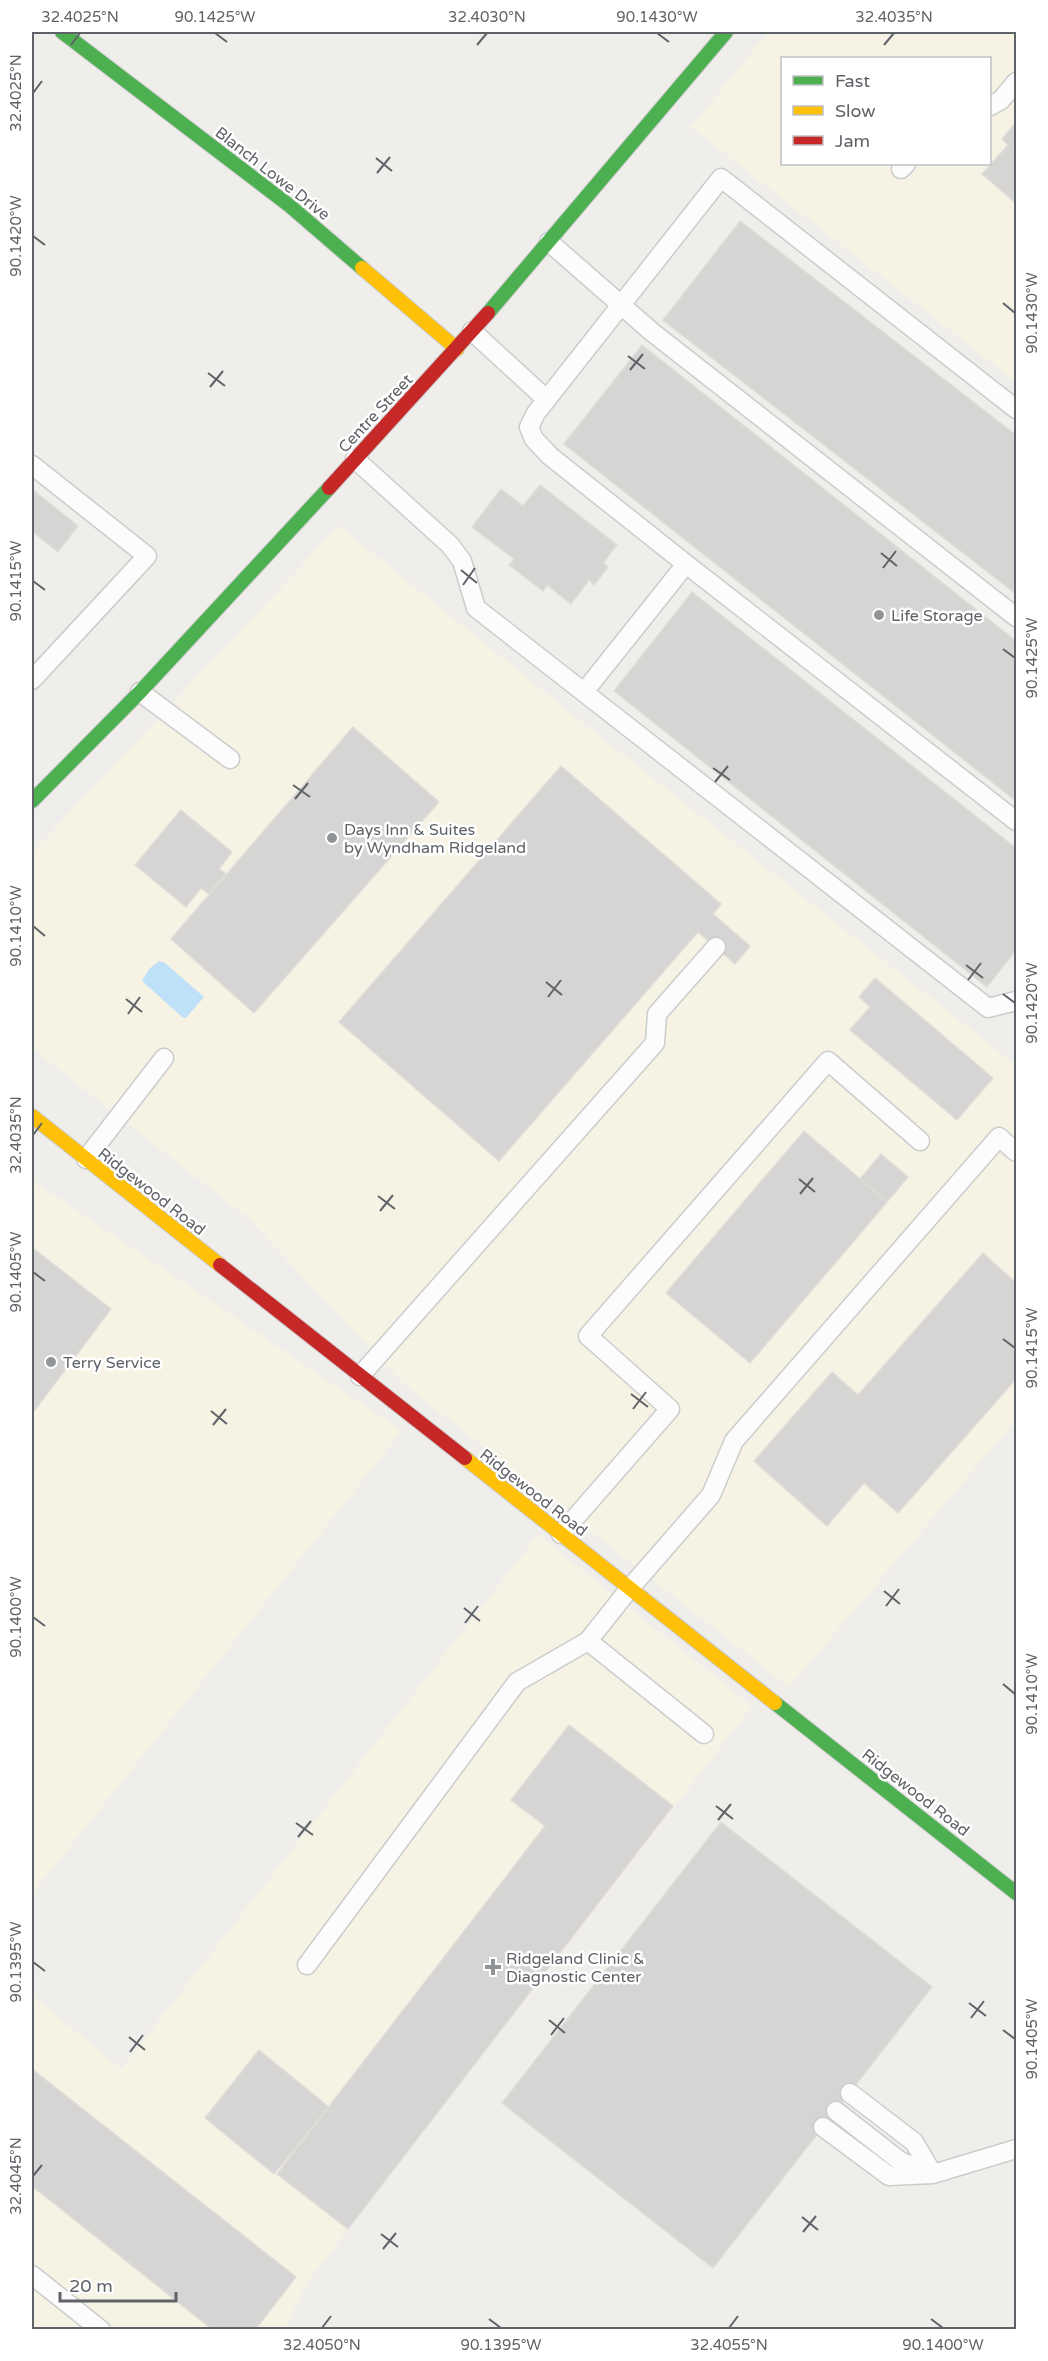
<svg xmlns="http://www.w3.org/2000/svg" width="1048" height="2361" font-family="'Varela Round',sans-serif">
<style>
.commercial{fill:#f7f3e4;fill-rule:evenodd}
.water{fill:#bfe0f9}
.building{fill:#d6d5d3;stroke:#deddd9;stroke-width:1.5}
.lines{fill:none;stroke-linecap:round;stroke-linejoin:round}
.lane-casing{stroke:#cbcccc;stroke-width:21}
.fast-casing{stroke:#cacacb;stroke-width:16}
.slow-casing{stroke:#cacacb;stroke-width:16}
.jam-casing{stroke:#cacacb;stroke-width:16}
.lane{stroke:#fdfcfc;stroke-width:18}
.fast{stroke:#4caf50;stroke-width:14}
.slow{stroke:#ffc107;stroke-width:14}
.jam{stroke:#c62828;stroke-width:14}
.ticks{fill:none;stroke:#5f6368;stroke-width:2}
.poi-dot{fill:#919496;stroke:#fff;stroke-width:2}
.labels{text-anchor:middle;stroke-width:5;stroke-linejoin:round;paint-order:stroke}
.street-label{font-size:16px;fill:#5f6368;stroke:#fff}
.poi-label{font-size:16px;fill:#5f6368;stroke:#fff;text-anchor:start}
.neatline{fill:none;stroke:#5f6368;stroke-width:2}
.ticks-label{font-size:15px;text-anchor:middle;fill:#5f6368}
</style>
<rect width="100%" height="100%" fill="#efeeea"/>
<path class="commercial" d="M 768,32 L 1016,32 L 1016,382 L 691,127 ZM 782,58 L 990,58 L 990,164 L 782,164 Z
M 339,526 L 579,720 L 1016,1065 L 1016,1420 L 789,1687 L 405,1385 L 248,1218 L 32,1048 L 32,853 Z
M 32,1180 L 402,1431 L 32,1894 Z
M 538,1535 L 752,1706 L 306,2284 L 285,2329 L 32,2329 L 32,1995 L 121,2069 Z"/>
<path class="water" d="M 159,961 L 165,963 L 204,997 L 186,1018 L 182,1017 L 142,981 L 149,969 Z"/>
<path class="building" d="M 1016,122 L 1016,203 L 982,174 L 1008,145 L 1002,139 Z
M 740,221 L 1016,435 L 1016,594 L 663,320 Z
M 642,345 L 1016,641 L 1016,801 L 564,444 Z
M 540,485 L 617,545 L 603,563 L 608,567 L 594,585 L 589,580 L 571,604 L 547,585 L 543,591 L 509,565 L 514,559 L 472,527 L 501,489 L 523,506 Z
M 32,489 L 78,526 L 58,552 L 32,531 Z
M 692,592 L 1016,848 L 1016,950 L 987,987 L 614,691 Z
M 353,727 L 439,802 L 254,1013 L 171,939 Z
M 561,766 L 721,904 L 713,914 L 750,946 L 735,964 L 698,932 L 499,1161 L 339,1022 Z
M 181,810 L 232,852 L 219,869 L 226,874 L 209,894 L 201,888 L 186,907 L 135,865 Z
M 875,978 L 993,1078 L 957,1120 L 850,1030 L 870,1007 L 859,997 Z
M 804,1131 L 887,1202 L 750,1363 L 666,1293 Z
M 881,1154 L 908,1177 L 887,1202 L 860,1179 Z
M 34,1249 L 111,1309 L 32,1414 L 32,1252 Z
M 983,1253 L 1016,1283 L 1016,1379 L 898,1513 L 864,1483 L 827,1526 L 754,1461 L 832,1372 L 858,1395 Z
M 569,1725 L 673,1806 L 348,2229 L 277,2174 L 545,1826 L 511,1800 Z
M 721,1822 L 932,1987 L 713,2268 L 502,2103 Z
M 259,2050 L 329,2107 L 274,2174 L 205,2118 Z
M 32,2069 L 296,2277 L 255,2330 L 213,2330 L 32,2186 Z"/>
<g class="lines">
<defs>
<path id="lane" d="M 990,106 L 1001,100 L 1016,82
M 901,169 L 906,164
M 549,242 L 652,332 L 1016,617
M 472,331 L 546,399
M 355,459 L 450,545 L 462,561 L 476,608 L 485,615 L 988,1008 L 1016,1001
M 32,465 L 147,556 L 32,680
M 686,564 L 1016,821
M 140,692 L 230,759
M 584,692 L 686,564 L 550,456 L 534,439 L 529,427 L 536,413 L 721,178 L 1016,409
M 86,1159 L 164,1058
M 360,1376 L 655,1043 L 657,1014 L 716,947
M 561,1534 L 670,1409 L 588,1336 L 828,1061 L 920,1141
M 588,1641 L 704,1734
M 307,1965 L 517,1682 L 588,1641 L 630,1588 L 711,1495 L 734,1441 L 999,1137 L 1016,1152
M 850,2093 L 914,2142 L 933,2174
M 836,2111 L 900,2161 L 926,2172
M 823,2127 L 889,2176 L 933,2174 L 1016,2149
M 32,2275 L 101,2330"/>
<path id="fast" d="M 62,32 L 290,206 L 362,268
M 488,313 L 726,32
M 32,801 L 140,692 L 329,488
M 775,1703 L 1016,1893"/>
<path id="slow" d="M 362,268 L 457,349
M 32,1116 L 220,1265
M 465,1458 L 775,1703"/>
<path id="jam" d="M 329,488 L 488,313
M 220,1265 L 465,1458"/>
</defs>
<use href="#lane" class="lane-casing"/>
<use href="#fast" class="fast-casing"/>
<use href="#slow" class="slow-casing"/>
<use href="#jam" class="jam-casing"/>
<use href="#lane" class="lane"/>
<use href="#fast" class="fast"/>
<use href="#slow" class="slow"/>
<use href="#jam" class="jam"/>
</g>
<path class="ticks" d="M 215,33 L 227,42M 657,33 L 669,42M 71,45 L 80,33M 477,45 L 487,33M 884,45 L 894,33M 33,93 L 42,81M 376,158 L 392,171M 377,173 L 390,157M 33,236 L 45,245M 1003,303 L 1015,313M 628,356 L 645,369M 630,370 L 643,354M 208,373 L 225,386M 210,387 L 223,371M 881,553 L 897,566M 883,568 L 896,551M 461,570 L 477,583M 33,581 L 45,590M 463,585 L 475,568M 1003,649 L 1015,658M 713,768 L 730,780M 715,782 L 728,766M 293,785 L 310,797M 295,799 L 308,783M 33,926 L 45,936M 966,965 L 983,978M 968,980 L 981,963M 546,982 L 562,995M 1003,994 L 1015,1003M 548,997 L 561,980M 126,999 L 142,1012M 128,1014 L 140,997M 33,1135 L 42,1123M 799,1179 L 815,1192M 800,1194 L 813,1178M 378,1196 L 395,1209M 380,1211 L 393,1195M 33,1272 L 45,1281M 1003,1339 L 1015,1348M 631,1394 L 648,1407M 633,1409 L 646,1392M 211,1411 L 227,1424M 213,1425 L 226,1409M 884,1591 L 900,1604M 886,1606 L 899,1589M 464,1608 L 480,1621M 33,1617 L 45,1626M 465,1623 L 478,1606M 1003,1684 L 1015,1694M 716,1806 L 733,1819M 718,1820 L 731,1804M 296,1823 L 313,1835M 298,1837 L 311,1821M 33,1962 L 45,1971M 969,2003 L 986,2016M 971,2018 L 984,2001M 549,2020 L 565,2033M 1003,2030 L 1015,2039M 551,2035 L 564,2018M 129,2037 L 145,2050M 130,2052 L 143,2035M 33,2176 L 42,2165M 802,2217 L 818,2230M 803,2232 L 816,2216M 381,2234 L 398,2247M 383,2249 L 396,2233M 489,2319 L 501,2328M 931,2319 L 943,2328M 322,2328 L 331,2316M 729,2328 L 738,2316"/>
<g class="poi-dot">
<circle cx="879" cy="615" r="6"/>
<circle cx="332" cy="838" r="6"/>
<circle cx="51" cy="1362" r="6"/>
<path d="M490 1958h6v6h6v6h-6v6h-6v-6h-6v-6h6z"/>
</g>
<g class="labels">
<g class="street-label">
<text transform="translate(273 173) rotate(38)" y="6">Blanch Lowe Drive</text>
<text transform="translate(375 413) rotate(-47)" y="6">Centre Street</text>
<text transform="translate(152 1191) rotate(38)" y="6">Ridgewood Road</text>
<text transform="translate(534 1492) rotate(38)" y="6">Ridgewood Road</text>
<text transform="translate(916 1792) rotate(38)" y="6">Ridgewood Road</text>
</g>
<g class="poi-label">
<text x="891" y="621">Life Storage</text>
<text x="344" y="835">Days Inn &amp; Suites<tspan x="344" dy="18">by Wyndham Ridgeland</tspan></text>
<text x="63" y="1368">Terry Service</text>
<text x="506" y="1964">Ridgeland Clinic &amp;<tspan x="506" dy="18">Diagnostic Center</tspan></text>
</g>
</g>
<rect width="1048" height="2361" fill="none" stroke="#ffffff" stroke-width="66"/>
<rect x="781" y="57" width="210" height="108" fill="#ffffff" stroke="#bfc1c3" stroke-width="1.5"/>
<rect x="793" y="76" width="30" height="9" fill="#4caf50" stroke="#bfc1c3" stroke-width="1.5"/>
<text x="835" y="87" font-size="18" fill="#5f6368">Fast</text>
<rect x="793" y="106" width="30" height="9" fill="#ffc107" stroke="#bfc1c3" stroke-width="1.5"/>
<text x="835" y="117" font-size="18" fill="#5f6368">Slow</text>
<rect x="793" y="136" width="30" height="9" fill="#c62828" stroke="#bfc1c3" stroke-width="1.5"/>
<text x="835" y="147" font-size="18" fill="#5f6368">Jam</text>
<path d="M60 2292v9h116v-9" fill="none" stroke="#5f6368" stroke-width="3"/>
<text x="69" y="2292" font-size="18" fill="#5f6368" stroke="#ffffff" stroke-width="4.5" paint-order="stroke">20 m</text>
<rect x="33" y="33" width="982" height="2295" class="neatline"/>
<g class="ticks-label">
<text x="80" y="22">32.4025°N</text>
<text x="215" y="22">90.1425°W</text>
<text x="487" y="22">32.4030°N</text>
<text x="657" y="22">90.1430°W</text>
<text x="894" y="22">32.4035°N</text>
<text transform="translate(16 93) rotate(-90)" y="5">32.4025°N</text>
<text transform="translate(16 236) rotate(-90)" y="5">90.1420°W</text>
<text transform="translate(1032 313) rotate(-90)" y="5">90.1430°W</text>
<text transform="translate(16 581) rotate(-90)" y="5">90.1415°W</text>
<text transform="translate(1032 658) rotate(-90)" y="5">90.1425°W</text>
<text transform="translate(16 926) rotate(-90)" y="5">90.1410°W</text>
<text transform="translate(1032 1003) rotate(-90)" y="5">90.1420°W</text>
<text transform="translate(16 1135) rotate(-90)" y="5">32.4035°N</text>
<text transform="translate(16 1272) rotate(-90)" y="5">90.1405°W</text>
<text transform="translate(1032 1348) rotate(-90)" y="5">90.1415°W</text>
<text transform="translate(16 1617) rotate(-90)" y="5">90.1400°W</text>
<text transform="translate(1032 1694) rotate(-90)" y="5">90.1410°W</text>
<text transform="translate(16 1962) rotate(-90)" y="5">90.1395°W</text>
<text transform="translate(1032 2039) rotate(-90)" y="5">90.1405°W</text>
<text transform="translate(16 2176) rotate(-90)" y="5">32.4045°N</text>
<text x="322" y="2350">32.4050°N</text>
<text x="501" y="2350">90.1395°W</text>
<text x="729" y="2350">32.4055°N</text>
<text x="943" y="2350">90.1400°W</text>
</g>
</svg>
